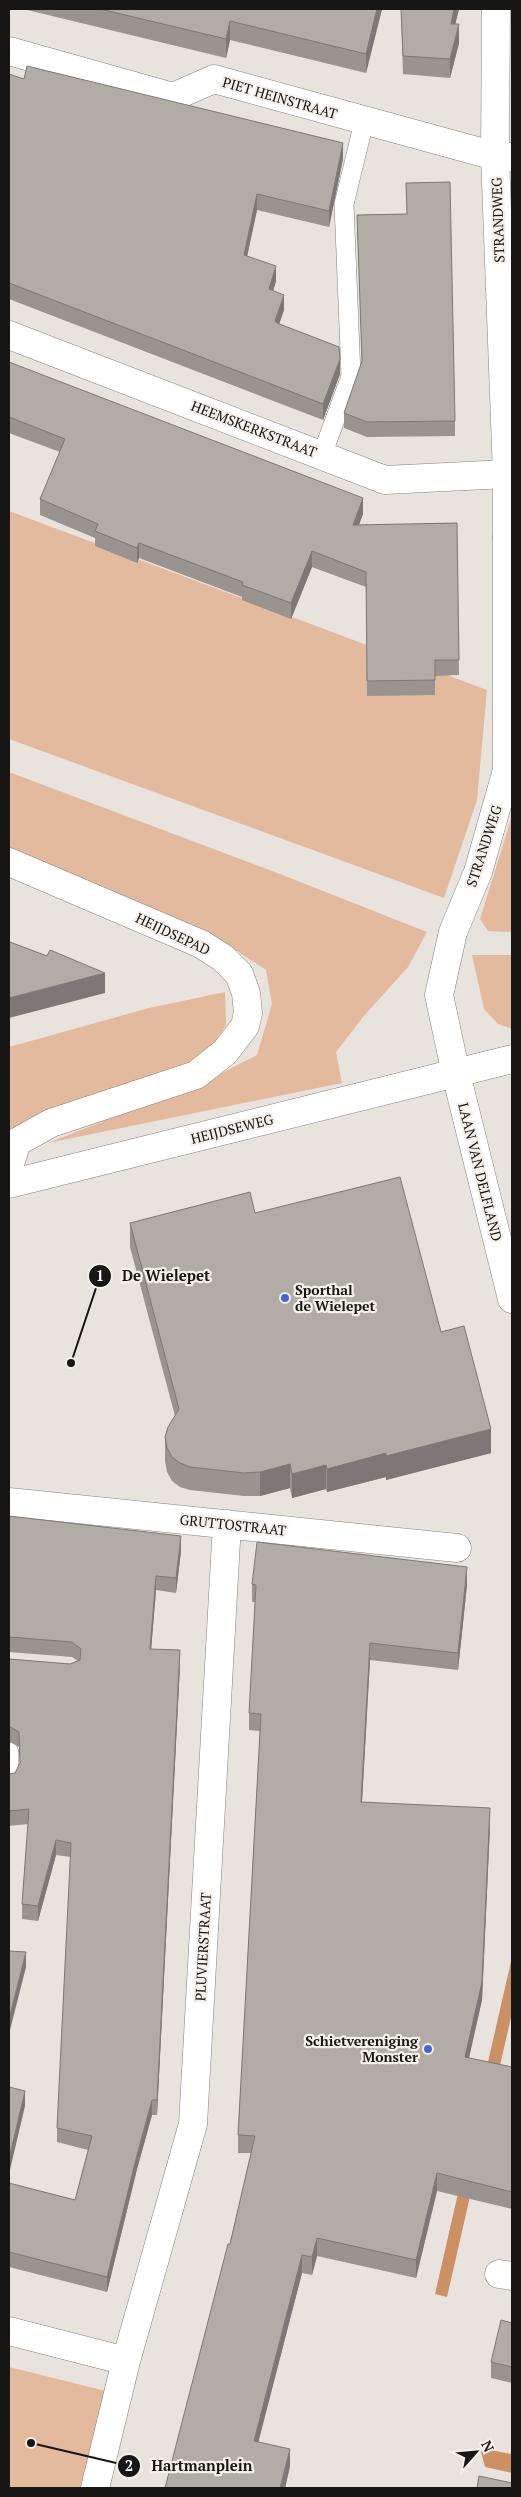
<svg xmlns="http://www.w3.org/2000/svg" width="521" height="2497" font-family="'PT Serif',serif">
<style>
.green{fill:#e3ba9d}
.water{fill:#cb9064}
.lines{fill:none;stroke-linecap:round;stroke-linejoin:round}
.service-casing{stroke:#87817d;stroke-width:20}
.minor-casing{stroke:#87817d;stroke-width:29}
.tertiary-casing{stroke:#87817d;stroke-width:29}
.service{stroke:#fff;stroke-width:19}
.minor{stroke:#fff;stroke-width:28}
.tertiary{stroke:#fff;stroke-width:28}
.wall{fill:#999490}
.shaded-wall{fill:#7d7875}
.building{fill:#b2aca7;stroke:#7d7875}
.poi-dot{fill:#4266d8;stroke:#f6f0eb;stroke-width:2}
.labels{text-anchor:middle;stroke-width:4.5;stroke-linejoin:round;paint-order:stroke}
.street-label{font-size:14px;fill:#181615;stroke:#f6f0eb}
.poi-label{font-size:14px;font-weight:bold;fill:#181615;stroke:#f6f0eb;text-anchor:start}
.leader{fill:none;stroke:#181615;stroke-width:2}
.callout-dot{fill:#181615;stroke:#f6f0eb;stroke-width:2}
.mark-label{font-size:15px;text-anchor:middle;font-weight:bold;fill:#fff}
.callout-label{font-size:15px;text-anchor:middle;font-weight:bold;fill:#181615;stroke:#f6f0eb;stroke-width:4.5;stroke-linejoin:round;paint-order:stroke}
</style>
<rect width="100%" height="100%" fill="#e9e3de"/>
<path class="green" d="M 9,511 L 487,690 L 477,800 L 444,898 L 9,739 Z
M 9,772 L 280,874 L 427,932 L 408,967 L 363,1017 L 336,1052 L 342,1083 L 48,1143 L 210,1079 L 257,1055 L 272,1004 L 266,970 L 225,943 L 9,852 Z
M 512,816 L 512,932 L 488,931 L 480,919 Z
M 472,955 L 512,955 L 512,1029 L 498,1024 L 484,1009 Z
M 225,992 L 226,1025 L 209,1051 L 179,1070 L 9,1133 L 9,1047 L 149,1008 Z
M 9,2367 L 110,2392 L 84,2488 L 9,2488 Z"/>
<path class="water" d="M 512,1957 L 512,2013 L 447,2297 L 435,2294 Z
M 480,2448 L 512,2454 L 512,2473 L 485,2467 Z"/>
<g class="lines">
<defs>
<path id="service" d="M 322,455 L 351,376 L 344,204 L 364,122
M 9,1778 L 9,1752"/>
<path id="minor" d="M 496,9 L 495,156 L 507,474 L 507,538 L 512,538
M 9,51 L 173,97 L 214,79 L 495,156 L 512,157
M 9,335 L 385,480 L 507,474
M 9,862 L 201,944 L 223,958 L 239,974 L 246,993 L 248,1013 L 245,1026 L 225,1052 L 196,1075 L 51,1123 L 17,1142 L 9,1167
M 456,1074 L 512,1299
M 9,1502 L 457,1548
M 499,2274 L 512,2276
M 9,2331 L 126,2361
M 95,2488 L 126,2361 L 193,2124 L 227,1524"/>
<path id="tertiary" d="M 456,1074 L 439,995 L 453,932 L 478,872 L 507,770 L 507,538
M 9,1184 L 512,1059"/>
</defs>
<use href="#service" class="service-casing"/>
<use href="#minor" class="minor-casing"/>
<use href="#tertiary" class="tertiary-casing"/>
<use href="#service" class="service"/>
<use href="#minor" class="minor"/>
<use href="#tertiary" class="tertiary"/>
</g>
<path class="wall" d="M 23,9 L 382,9 L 366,73 L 230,40 L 226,58 Z
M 401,9 L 459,9 L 455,24 L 459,43 L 450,78 L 403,74 Z
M 9,74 L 24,79 L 343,159 L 329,227 L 257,210 L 247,256 L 276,281 L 273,291 L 284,310 L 279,324 L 340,374 L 323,420 L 9,299 Z
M 406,183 L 455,421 L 455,436 L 367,437 L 344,428 L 344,413 L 362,362 L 357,215 L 407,214 Z
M 9,362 L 363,514 L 359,525 L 457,523 L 459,675 L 435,676 L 435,695 L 367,696 L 366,587 L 312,567 L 291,619 L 242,600 L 242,597 L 139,558 L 137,563 L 95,546 L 95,538 L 40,515 L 40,499 L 60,452 L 9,433 Z
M 255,1213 L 441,1332 L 491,1453 L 386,1480 L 386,1477 L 327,1492 L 326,1489 L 292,1498 L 290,1488 L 260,1496 L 244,1496 L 190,1490 L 180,1487 L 172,1481 L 167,1472 L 165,1461 L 165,1437 L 175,1416 L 130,1247 L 130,1223 Z
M 9,1516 L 181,1551 L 176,1593 L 156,1590 L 151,1649 L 180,1665 L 157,2115 L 152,2115 L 137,2169 L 107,2292 L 9,2267 L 9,2183 L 75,2200 L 88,2150 L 57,2142 L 57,2128 L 71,1857 L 56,1855 L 38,1921 L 22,1919 L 22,1904 L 28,1824 L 9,1826 L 9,1774 L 15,1773 L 20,1764 L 19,1747 L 9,1741 L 9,1659 L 70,1664 L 78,1661 L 72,1657 L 9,1652 Z
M 252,1584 L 467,1585 L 458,1670 L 370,1660 L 362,1802 L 490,1826 L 482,2000 L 469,2058 L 512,2067 L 512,2209 L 437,2191 L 416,2278 L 317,2256 L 312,2275 L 302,2273 L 258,2442 L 290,2466 L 285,2488 L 165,2488 L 230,2244 L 251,2153 L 238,2153 L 238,2135 L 260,1731 L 249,1730 L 249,1713 L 255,1602 L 252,1602 Z
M 512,2323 L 512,2383 L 491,2378 L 491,2362 Z"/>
<path class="shaded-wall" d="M 377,9 L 382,9 L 366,73 L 366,54 Z
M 454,9 L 459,9 L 451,42 L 451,24 Z
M 230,21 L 230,40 L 226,58 L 226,39 Z
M 459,24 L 459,43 L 450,78 L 450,59 Z
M 343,143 L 343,159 L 329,227 L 329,211 Z
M 257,194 L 257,210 L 244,271 L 244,255 Z
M 276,266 L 276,281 L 269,304 L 269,289 Z
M 284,295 L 284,310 L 275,336 L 275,321 Z
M 340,359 L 340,374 L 323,420 L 323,404 Z
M 363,498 L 363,514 L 353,540 L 353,525 Z
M 139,543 L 139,558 L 137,563 L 137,548 Z
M 312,551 L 312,567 L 291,619 L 291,603 Z
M 105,973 L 105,993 L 9,1018 L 9,998 Z
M 491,1429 L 491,1453 L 386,1480 L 386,1456 Z
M 386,1453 L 386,1477 L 327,1492 L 327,1469 Z
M 290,1464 L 290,1488 L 260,1496 L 260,1472 Z
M 326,1465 L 326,1489 L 292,1498 L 292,1474 Z
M 181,1536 L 181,1551 L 176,1593 L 176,1578 Z
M 467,1567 L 467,1585 L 458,1670 L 458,1653 Z
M 156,1576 L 156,1590 L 150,1664 L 150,1649 Z
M 9,1637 L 10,1637 L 10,1652 L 9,1652 Z
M 370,1643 L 370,1660 L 361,1819 L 361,1802 Z
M 180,1650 L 180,1665 L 157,2115 L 157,2100 Z
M 490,1808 L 490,1826 L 482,2000 L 465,2075 L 465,2057 Z
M 56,1840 L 56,1855 L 38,1921 L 38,1906 Z
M 26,1952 L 26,1967 L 9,2034 L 9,2019 Z
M 25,2091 L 25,2106 L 9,2174 L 9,2159 Z
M 152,2100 L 152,2115 L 137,2169 L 107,2292 L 107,2277 L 137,2155 Z
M 437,2173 L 437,2191 L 416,2278 L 416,2260 Z
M 317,2238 L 317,2256 L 312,2275 L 312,2257 Z
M 302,2255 L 302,2273 L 254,2459 L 254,2441 Z
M 290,2449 L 290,2466 L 285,2488 L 280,2488 Z"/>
<path class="building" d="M 100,9 L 377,9 L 366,54 L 230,21 L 226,39 Z
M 401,9 L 454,9 L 451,24 L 459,24 L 450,59 L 403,56 Z
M 27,66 L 343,143 L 329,211 L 257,194 L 244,255 L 276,266 L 269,289 L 284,295 L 275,321 L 277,323 L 339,347 L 340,359 L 323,404 L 9,283 L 9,74 L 24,79 Z
M 450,182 L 455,421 L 367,422 L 344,413 L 362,361 L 357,215 L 407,214 L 406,183 Z
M 9,362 L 363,498 L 353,525 L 457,523 L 459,660 L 435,660 L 435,680 L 367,681 L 366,572 L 312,551 L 291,603 L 242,585 L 243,582 L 139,543 L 137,548 L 95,531 L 98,524 L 40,499 L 65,439 L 9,417 Z
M 10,942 L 47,956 L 50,950 L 105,973 L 9,998 L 9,945 Z
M 400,1177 L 441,1332 L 464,1326 L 491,1429 L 386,1456 L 386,1453 L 327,1469 L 326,1465 L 292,1474 L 290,1464 L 260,1472 L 244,1473 L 190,1467 L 180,1463 L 172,1457 L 167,1448 L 165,1437 L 168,1427 L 179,1409 L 130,1223 L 250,1192 L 255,1213 Z
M 9,1516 L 181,1536 L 176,1578 L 156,1576 L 150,1649 L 180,1650 L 157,2100 L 152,2100 L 137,2155 L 107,2277 L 9,2252 L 9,2183 L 75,2200 L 92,2136 L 57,2128 L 71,1843 L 56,1840 L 38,1906 L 22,1904 L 29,1809 L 9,1811 L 9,1774 L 15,1773 L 20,1763 L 19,1732 L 9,1726 L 9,1659 L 70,1664 L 80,1660 L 81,1649 L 72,1642 L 9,1637 Z
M 257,1542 L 467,1567 L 458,1653 L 370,1643 L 361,1802 L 490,1808 L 482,1982 L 465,2057 L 512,2067 L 512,2192 L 437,2173 L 416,2260 L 317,2238 L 312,2257 L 302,2255 L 254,2441 L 290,2449 L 280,2488 L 165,2488 L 228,2244 L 230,2244 L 255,2136 L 238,2135 L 261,1714 L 249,1713 L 256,1585 L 252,1584 Z
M 9,1951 L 26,1952 L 9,2019 Z
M 9,2087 L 25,2091 L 9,2159 Z
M 501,2320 L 512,2323 L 512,2367 L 491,2362 Z
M 479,2476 L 512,2483 L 512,2488 L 477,2488 Z"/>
<g class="poi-dot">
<circle cx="285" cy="1298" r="5"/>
<circle cx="428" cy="2049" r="5"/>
</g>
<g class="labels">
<g class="street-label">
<text transform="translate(280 98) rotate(16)" y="5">PIET HEINSTRAAT</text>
<text transform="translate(498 220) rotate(-92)" y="5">STRANDWEG</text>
<text transform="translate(254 429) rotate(21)" y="5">HEEMSKERKSTRAAT</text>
<text transform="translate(484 846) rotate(-72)" y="5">STRANDWEG</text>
<text transform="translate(173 934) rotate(25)" y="5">HEIJDSEPAD</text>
<text transform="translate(232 1129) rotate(-14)" y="5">HEIJDSEWEG</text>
<text transform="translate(480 1172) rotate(76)" y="5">LAAN VAN DELFLAND</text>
<text transform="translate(233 1525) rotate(6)" y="5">GRUTTOSTRAAT</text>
<text transform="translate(203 1947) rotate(-87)" y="5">PLUVIERSTRAAT</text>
</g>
<g class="poi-label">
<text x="295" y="1295">Sporthal<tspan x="295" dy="16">de Wielepet</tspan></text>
<text x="418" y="2046" text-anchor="end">Schietvereniging<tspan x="418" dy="16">Monster</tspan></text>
</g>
</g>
<path class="leader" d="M71 1363L100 1276M31 2443L129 2466"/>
<g class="callout-dot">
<circle cx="71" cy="1363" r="5"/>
<circle cx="31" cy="2443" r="5"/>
<circle cx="100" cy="1276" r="12"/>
<circle cx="129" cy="2466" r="12"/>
</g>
<g class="mark-label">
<text x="100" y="1281">1</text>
<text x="129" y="2471">2</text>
</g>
<g class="callout-label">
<text x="166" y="1281">De Wielepet</text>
<text x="202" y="2471">Hartmanplein</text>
</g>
<rect width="521" height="2497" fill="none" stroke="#181615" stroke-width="20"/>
<g transform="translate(476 2452) rotate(63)" stroke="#f6f0eb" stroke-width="4" paint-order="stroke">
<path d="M0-4L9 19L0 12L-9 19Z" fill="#181615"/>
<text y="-8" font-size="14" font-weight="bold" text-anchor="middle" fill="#181615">N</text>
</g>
</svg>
